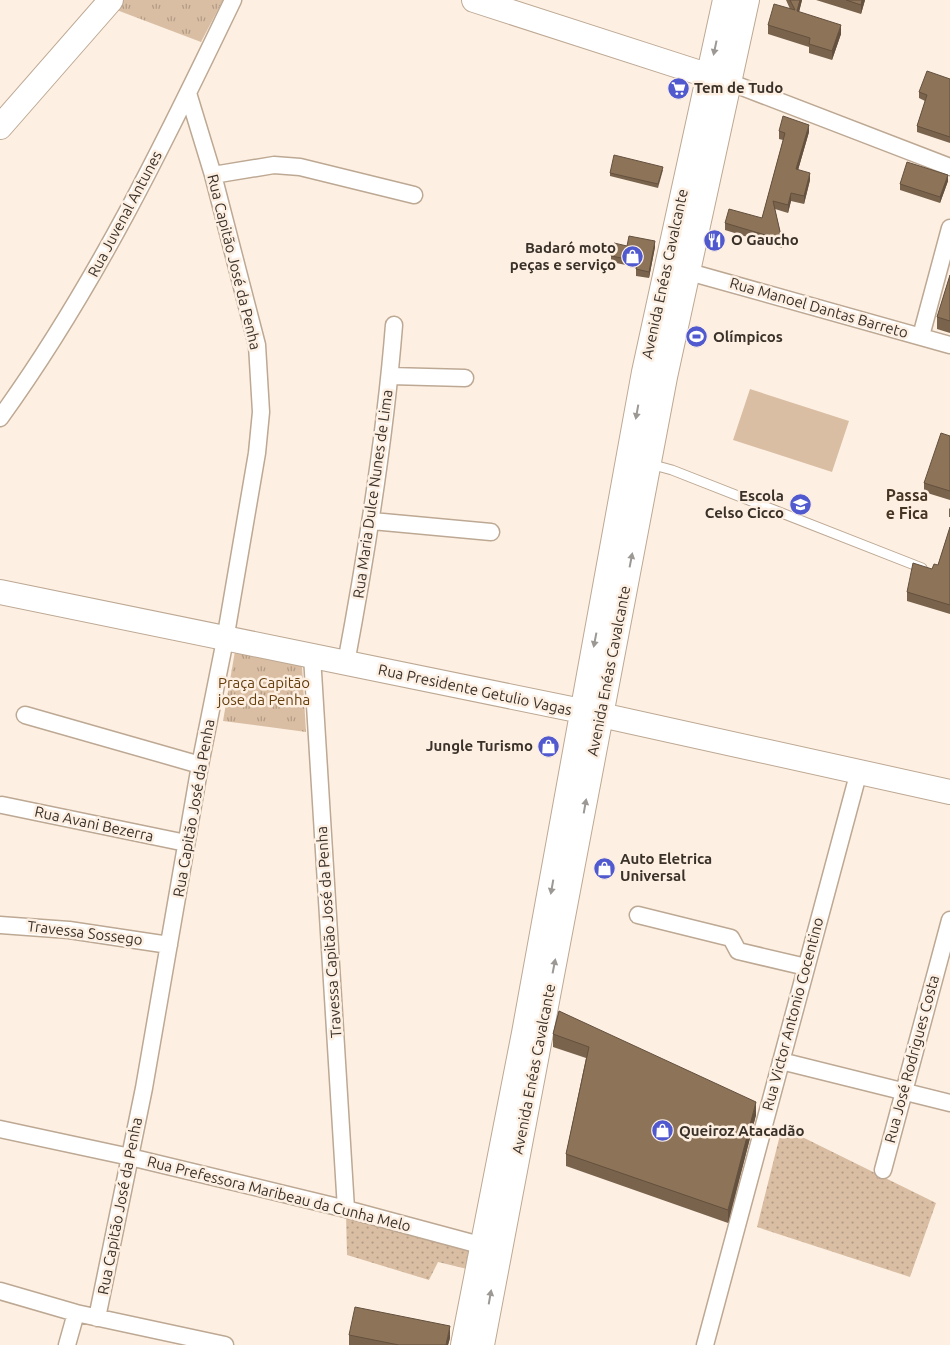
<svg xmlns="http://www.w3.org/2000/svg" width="950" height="1345" font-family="Ubuntu,sans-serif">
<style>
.grass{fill:url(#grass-dots)}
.park{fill:url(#park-tufts)}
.pitch{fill:#dabea3}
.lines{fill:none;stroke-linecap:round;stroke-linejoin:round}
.lane-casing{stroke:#bda893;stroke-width:11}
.street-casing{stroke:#bda893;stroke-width:19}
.secondary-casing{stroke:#bda893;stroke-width:26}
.lane{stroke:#fff;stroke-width:9}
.street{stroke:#fff;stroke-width:16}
.secondary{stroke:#fff;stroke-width:24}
.wall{fill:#79634c}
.shaded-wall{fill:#63503e}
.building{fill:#8d7358;stroke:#63503e}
.oneway{fill:#9c9894}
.labels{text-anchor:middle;stroke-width:5;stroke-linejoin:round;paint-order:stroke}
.poi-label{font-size:15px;font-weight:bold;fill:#3a3129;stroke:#fdf0e3;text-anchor:start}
.street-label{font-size:15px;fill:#3a3129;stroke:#fdf0e3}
.park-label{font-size:15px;fill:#653e0d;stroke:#fdf0e3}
.neighbourhood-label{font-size:16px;font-weight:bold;fill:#473523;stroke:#fdf0e3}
</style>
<defs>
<pattern id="grass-dots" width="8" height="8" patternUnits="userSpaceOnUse" patternTransform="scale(1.25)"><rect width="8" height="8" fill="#dabea3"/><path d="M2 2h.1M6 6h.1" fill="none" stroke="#b29b85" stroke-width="1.8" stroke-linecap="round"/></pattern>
<pattern id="park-tufts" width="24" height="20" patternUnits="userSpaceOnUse" patternTransform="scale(1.25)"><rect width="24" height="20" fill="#dabea3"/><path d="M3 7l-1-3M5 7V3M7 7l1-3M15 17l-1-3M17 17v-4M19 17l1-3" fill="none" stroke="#b29b85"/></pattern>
</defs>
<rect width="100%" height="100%" fill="#fdf0e3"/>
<path class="grass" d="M 782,1127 L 936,1203 L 910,1277 L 757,1227 Z
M 346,1214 L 470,1247 L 467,1269 L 438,1262 L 429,1280 L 347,1255 Z"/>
<path class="park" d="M 122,0 L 223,0 L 201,42 L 114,9 Z
M 235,651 L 302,666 L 306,732 L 223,721 Z"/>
<path class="pitch" d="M 750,389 L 849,421 L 832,472 L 733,440 Z"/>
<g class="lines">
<defs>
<path id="lane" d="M 650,464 L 672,470 L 922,568"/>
<path id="street" d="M 729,82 L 950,167
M 213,175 L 274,165 L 300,167 L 414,195
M 689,272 L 950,345
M 921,336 L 950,228
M 390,376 L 465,378
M 0,418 C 94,288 164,144 233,0
M 372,521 L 491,532
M 312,656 L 346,1209
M 346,663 C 367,551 385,439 394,325
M 25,715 L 200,765
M 2,805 L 186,843
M 638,915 L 731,938 L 738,951 L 806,967
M 0,925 L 69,930 L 169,945
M 781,1061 L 950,1103
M 0,1129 L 130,1157 L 346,1209 L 491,1248
M 883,1170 L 950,920
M 0,1291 L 76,1313 L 225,1345
M 97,1318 L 144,1088 L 200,765 L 225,640 L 257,453 L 261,412 L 257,345 L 213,175 L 188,93
M 67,1345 L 76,1313
M 705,1345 L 859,771"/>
<path id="secondary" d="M 474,0 L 722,80
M 0,127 L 111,0
M 0,592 L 601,715 L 950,792
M 463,1345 L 524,1033 L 644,372 L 725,0
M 482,1345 L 665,377 L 747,0"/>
</defs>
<use href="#lane" class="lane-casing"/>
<use href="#street" class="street-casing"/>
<use href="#secondary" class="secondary-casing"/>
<use href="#lane" class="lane"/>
<use href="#street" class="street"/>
<use href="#secondary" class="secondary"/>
</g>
<path class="wall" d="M 786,0 L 802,0 L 799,12 L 841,34 L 832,60 L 809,53 L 809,47 L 768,34 L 768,25 L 790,9 Z
M 816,0 L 865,0 L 861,14 Z
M 950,79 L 950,143 L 917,132 L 917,126 L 925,101 L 919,98 L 919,92 Z
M 779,131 L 809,132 L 798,170 L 810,180 L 804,204 L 791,201 L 788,213 L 775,209 L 782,240 L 782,248 L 725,230 L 725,223 L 762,218 L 783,140 L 779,139 Z
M 663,170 L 658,188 L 610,176 L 610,173 Z
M 948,181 L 940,203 L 900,190 L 900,184 Z
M 655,247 L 649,278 L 636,276 L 636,267 L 611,262 L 611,256 Z
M 950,275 L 950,333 L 937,329 L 937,317 Z
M 950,436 L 950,500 L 924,492 L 924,483 Z
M 949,508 L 950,509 L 950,517 L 949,517 Z
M 950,527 L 950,614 L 907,601 L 907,592 L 932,569 L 938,565 Z
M 559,1011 L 756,1115 L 728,1223 L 566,1166 L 566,1154 L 586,1058 L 553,1047 L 553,1034 Z
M 349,1335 L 450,1338 L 448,1345 L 349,1345 Z"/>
<path class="shaded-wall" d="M 800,0 L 802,0 L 797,20 L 797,11 Z
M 862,0 L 865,0 L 861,14 L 861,5 Z
M 841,25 L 841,34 L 832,60 L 832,51 Z
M 809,125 L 809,132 L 796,177 L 796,169 Z
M 810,173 L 810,180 L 804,204 L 804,196 Z
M 948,175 L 948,181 L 940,203 L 940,197 Z
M 791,193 L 791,201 L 788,213 L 788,205 Z
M 655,241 L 655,247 L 649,278 L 649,272 Z
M 756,1102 L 756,1115 L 728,1223 L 728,1210 Z
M 450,1326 L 450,1338 L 448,1345 L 446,1345 Z"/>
<path class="building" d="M 790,0 L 800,0 L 797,11 L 841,25 L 832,51 L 809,44 L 810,38 L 768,25 L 774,4 L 795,10 Z
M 846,0 L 862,0 L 861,5 Z
M 927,71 L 950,79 L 950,137 L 917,126 L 927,95 L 919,92 Z
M 783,116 L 809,125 L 796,169 L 810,173 L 804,196 L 791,193 L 788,205 L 773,201 L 782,240 L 725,223 L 729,209 L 762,218 L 785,133 L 779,131 Z
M 614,155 L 663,167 L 658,184 L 610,173 Z
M 907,162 L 948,175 L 940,197 L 900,184 Z
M 629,236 L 655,241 L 649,272 L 636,269 L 637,261 L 611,256 L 614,243 L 627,246 Z
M 950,275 L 950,321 L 937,317 Z
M 941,433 L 950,436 L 950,491 L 924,483 Z
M 950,527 L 950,605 L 907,592 L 913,563 L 932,569 L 934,564 L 938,565 Z
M 559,1011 L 756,1102 L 728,1210 L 566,1154 L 589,1047 L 553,1034 Z
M 355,1307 L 450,1326 L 446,1345 L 399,1345 L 349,1335 Z"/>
<defs><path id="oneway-solid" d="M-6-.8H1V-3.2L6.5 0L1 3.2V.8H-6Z" transform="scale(1.25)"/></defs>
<g class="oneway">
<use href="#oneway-solid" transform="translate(715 48) rotate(102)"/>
<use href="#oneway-solid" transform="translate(637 412) rotate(100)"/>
<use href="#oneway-solid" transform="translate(631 560) rotate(-79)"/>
<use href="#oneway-solid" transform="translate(595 640) rotate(101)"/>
<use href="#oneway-solid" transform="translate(585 806) rotate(-80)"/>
<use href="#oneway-solid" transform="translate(552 887) rotate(100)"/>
<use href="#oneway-solid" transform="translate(554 966) rotate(-79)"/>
<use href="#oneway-solid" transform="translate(490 1297) rotate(-80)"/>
</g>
<defs>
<symbol id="supermarket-disc" viewBox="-11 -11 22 22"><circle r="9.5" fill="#5159cf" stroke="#fdf0e3"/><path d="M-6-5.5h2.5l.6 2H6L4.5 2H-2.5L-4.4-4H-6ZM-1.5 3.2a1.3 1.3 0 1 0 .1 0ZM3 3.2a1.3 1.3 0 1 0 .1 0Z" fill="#fff"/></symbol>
<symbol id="restaurant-disc" viewBox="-11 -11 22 22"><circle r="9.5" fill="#5159cf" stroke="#fdf0e3"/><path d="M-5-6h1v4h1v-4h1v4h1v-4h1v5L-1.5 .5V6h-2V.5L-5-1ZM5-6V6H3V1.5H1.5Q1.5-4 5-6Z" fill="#fff"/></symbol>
<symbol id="shop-disc" viewBox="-11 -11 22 22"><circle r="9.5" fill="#5159cf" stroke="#fdf0e3"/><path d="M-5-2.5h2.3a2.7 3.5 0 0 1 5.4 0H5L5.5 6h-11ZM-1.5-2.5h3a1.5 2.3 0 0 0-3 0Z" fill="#fff"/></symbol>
<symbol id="stadium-disc" viewBox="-11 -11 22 22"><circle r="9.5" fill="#5159cf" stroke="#fdf0e3"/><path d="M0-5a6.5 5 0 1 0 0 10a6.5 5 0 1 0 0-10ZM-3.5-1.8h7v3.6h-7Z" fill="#fff"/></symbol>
<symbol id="school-disc" viewBox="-11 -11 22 22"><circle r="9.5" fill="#5159cf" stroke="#fdf0e3"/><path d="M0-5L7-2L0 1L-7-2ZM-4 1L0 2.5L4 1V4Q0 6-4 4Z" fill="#fff"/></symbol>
</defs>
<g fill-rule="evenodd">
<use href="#supermarket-disc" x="666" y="76" width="25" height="25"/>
<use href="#restaurant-disc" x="702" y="228" width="25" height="25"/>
<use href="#shop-disc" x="620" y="244" width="25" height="25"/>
<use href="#stadium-disc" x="684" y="324" width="25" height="25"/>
<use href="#school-disc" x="788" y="492" width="25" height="25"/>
<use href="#shop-disc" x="536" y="734" width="25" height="25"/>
<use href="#shop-disc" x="592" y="856" width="25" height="25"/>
<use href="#shop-disc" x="650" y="1118" width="25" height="25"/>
</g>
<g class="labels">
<g class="poi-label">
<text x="694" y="93">Tem de Tudo</text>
<text x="731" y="245">O Gaucho</text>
<text x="616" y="253" text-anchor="end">Badaró moto<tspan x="616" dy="17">peças e serviço</tspan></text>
<text x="713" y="342">Olímpicos</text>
<text x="784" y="501" text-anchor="end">Escola<tspan x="784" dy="17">Celso Cicco</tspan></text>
<text x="533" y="751" text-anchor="end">Jungle Turismo</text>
<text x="620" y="864">Auto Eletrica<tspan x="620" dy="17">Universal</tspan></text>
<text x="679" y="1136">Queiroz Atacadão</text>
</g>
<g class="street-label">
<text transform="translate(125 214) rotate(-62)" y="5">Rua Juvenal Antunes</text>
<text transform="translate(234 262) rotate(76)" y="5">Rua Capitão José da Penha</text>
<text transform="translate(665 274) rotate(-78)" y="5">Avenida Enéas Cavalcante</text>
<text transform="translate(819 308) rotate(16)" y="5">Rua Manoel Dantas Barreto</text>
<text transform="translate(373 494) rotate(-82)" y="5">Rua Maria Dulce Nunes de Lima</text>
<text transform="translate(609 671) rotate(-79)" y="5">Avenida Enéas Cavalcante</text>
<text transform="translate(475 690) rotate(12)" y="5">Rua Presidente Getulio Vagas</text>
<text transform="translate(194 808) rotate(-80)" y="5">Rua Capitão José da Penha</text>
<text transform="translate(94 824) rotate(12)" y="5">Rua Avani Bezerra</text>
<text transform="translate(329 932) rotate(-94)" y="5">Travessa Capitão José da Penha</text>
<text transform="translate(85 933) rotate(7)" y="5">Travessa Sossego</text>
<text transform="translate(793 1014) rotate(-75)" y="5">Rua Victor Antonio Cocentino</text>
<text transform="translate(912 1059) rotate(-75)" y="5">Rua José Rodrigues Costa</text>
<text transform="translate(534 1069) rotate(-79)" y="5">Avenida Enéas Cavalcante</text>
<text transform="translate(279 1194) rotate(14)" y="5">Rua Prefessora Maribeau da Cunha Melo</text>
<text transform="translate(120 1206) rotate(-79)" y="5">Rua Capitão José da Penha</text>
</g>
<g class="park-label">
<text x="264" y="688">Praça Capitão<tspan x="264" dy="17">jose da Penha</tspan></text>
</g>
<g class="neighbourhood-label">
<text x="907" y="501">Passa<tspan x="907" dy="18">e Fica</tspan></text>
</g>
</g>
</svg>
